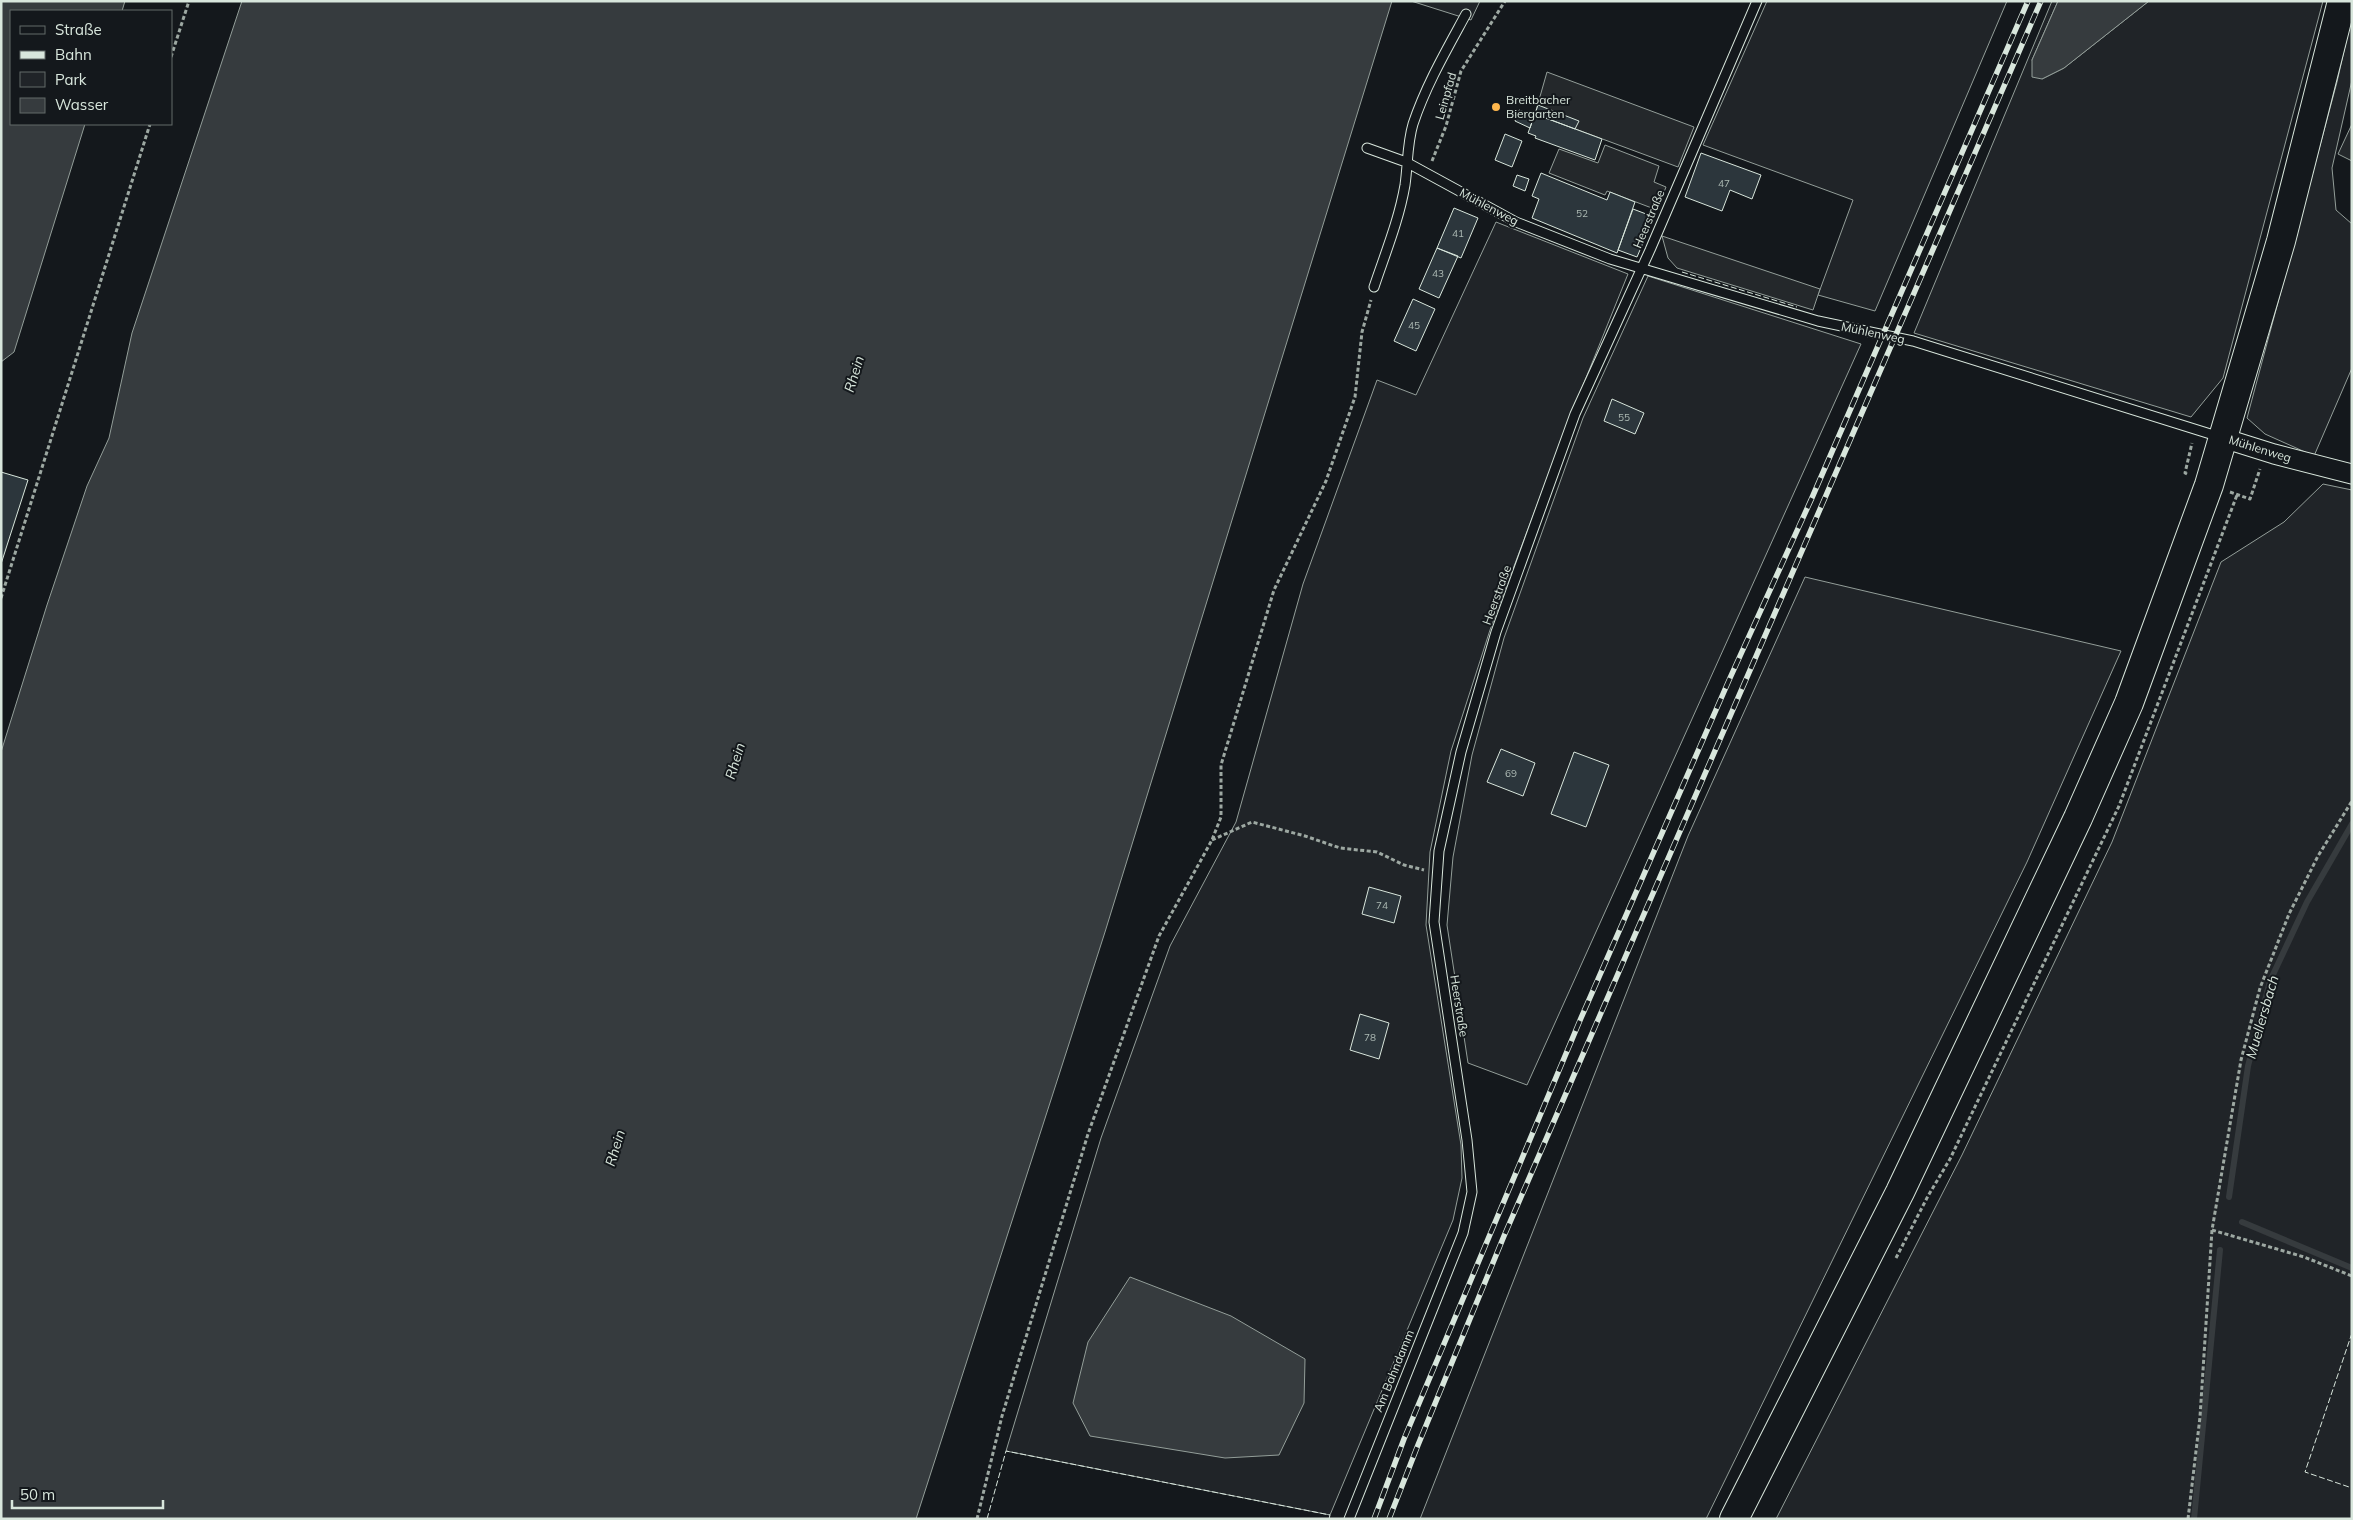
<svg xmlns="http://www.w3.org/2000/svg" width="2353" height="1520" font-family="Mulish,sans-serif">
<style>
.green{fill:#202428;stroke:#939e99}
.parking{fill:#24282b;stroke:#939e99}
.water{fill:#363b3e;stroke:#939e99}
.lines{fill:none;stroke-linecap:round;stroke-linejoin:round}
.stream{stroke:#363b3e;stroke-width:6}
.building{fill:#2c363c;stroke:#d8e6dc}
.lane-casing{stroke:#d8e6dc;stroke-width:11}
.street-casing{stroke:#d8e6dc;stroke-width:21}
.primary-casing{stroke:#d8e6dc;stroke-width:30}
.path{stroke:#9da8a2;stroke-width:3;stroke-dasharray:4 2.5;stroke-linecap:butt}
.lane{stroke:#14181c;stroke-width:9}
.street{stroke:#14181c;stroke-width:19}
.primary{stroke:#14181c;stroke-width:28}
.rail-casing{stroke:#d8e6dc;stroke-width:5.5}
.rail{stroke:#14181c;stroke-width:4;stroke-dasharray:11;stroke-linecap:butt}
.fence{stroke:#d8e6dc;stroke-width:1;stroke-dasharray:6 2.5;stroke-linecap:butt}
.poi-dot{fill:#ffb74d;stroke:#14181c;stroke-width:2}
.labels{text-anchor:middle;stroke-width:4;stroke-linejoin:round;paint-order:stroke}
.number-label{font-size:10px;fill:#adbab4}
.street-label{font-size:12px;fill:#d8e6dc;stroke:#14181c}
.poi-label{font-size:12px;fill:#d8e6dc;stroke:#14181c;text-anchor:start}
.water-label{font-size:14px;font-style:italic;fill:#d8e6dc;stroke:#14181c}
</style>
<rect width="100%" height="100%" fill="#14181c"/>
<path class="green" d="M 1411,1 L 1480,1 L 1471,20 Z
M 1767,1 L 2007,1 L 1875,311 L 1818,295 L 1853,200 L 1703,145 Z
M 2052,1 L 2058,1 L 2032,60 L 2042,79 L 2064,68 L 2149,1 L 2323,1 L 2223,378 L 2191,417 L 1914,333 Z
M 2352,15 L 2352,80 L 2332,168 L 2336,210 L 2352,224 L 2352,368 L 2314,456 L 2265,434 L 2247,418 L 2337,82 Z
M 1496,222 L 1628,274 L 1571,415 L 1490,630 L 1451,751 L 1430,852 L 1426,925 L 1461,1145 L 1462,1178 L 1453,1220 L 1330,1515 L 1006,1451 L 1101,1138 L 1170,946 L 1236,822 L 1303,584 L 1377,380 L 1416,395 Z
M 1648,276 L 1861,344 L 1527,1085 L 1468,1063 L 1447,925 L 1453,857 L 1472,755 L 1504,638 L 1583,418 Z
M 2323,484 L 2352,490 L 2352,1519 L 1776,1519 L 1962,1155 L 2112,842 L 2221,562 L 2284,522 Z
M 1805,577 L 2121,651 L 2027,862 L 1706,1519 L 1420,1519 L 1688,836 Z"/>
<path class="parking" d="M 1547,72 L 1694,127 L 1678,167 L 1535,114 Z
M 2352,124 L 2352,161 L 2338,154 Z
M 1605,145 L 1659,166 L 1654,182 L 1666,187 L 1657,210 L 1607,191 L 1605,195 L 1549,173 L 1559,149 L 1598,163 Z
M 1662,236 L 1820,289 L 1813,310 L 1677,268 L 1668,258 Z"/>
<path class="water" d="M 1,1 L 125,1 L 122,11 L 11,11 L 11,124 L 85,124 L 14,352 L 1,362 Z
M 242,1 L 1392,1 L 1105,932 L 916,1519 L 1,1519 L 1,752 L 47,605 L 87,486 L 109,438 L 132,333 Z
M 2058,1 L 2149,1 L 2064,68 L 2042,79 L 2032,77 L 2032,60 Z
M 1130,1277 L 1231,1316 L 1305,1359 L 1304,1403 L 1279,1455 L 1225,1458 L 1090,1436 L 1073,1403 L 1088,1342 Z"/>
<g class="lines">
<path class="stream" d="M 2229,1197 L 2248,1066 L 2270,981 L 2307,902 L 2352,824
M 2242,1222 L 2352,1268
M 2194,1519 L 2220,1250"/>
</g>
<path class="building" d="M 1538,105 L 1579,121 L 1575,129 L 1535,114 Z
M 1519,110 L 1534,116 L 1530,128 L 1515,121 Z
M 1535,114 L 1602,139 L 1595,160 L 1535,138 L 1536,136 L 1528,133 Z
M 1505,134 L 1522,141 L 1512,167 L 1495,160 Z
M 1701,153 L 1761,175 L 1752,199 L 1730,190 L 1722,211 L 1685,197 Z
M 1541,173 L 1607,200 L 1610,192 L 1635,202 L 1617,253 L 1532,218 L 1539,199 L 1532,196 Z
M 1517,175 L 1529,179 L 1525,191 L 1513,186 Z
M 1454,208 L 1478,218 L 1461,258 L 1437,248 Z
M 1633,209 L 1654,217 L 1637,257 L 1618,250 Z
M 1437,248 L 1458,256 L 1439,298 L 1419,289 Z
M 1413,299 L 1435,309 L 1416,351 L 1394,341 Z
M 1612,399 L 1644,413 L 1635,434 L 1604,421 Z
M 1,472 L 28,480 L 1,564 Z
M 1501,749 L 1535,763 L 1523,796 L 1487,782 Z
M 1574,752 L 1609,765 L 1586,827 L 1551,814 Z
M 1369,887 L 1401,896 L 1394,923 L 1362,914 Z
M 1360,1014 L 1389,1023 L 1379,1059 L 1350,1050 Z"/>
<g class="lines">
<defs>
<path id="lane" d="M 1367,148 L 1406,162 L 1516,222 L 1610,259 L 1818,321 L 1913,341 L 2220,437
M 1374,287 C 1385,254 1399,220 1405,185 C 1408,164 1407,144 1413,124 C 1426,85 1447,49 1466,14
M 1349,1519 L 1463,1233 L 1472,1192 L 1467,1140 L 1434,922 L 1439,851 L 1461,752 L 1496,632 L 1575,414 L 1650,250 L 1757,1"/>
<path id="street" d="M 2223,438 L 2274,454 L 2352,474"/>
<path id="primary" d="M 1734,1519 L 1900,1192 L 2078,818 L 2129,703 L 2209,485 L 2281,241 L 2342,1"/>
</defs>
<use href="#lane" class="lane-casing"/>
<use href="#street" class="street-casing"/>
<use href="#primary" class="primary-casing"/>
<path class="path" d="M 171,57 L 189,1
M 1432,161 L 1446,126 L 1461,71 L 1505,1
M 2187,474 L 2185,473 L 2192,443
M 2230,492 L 2250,499 L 2260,469
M 1,598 L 150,124
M 1212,840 L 1252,822 L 1305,836 L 1340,848 L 1377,852 L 1404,865 L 1424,870
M 2212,1230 L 2304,1257 L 2352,1276
M 1896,1258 L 1928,1196 L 1950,1159 L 2119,806 L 2237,495
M 977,1519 L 1002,1416 L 1088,1134 L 1159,936 L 1212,840 L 1221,817 L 1221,765 L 1274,590 L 1326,481 L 1355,397 L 1362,332 L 1371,300
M 2188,1519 L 2200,1417 L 2212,1230 L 2241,1060 L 2260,988 L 2289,914 L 2318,856 L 2352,801"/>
<use href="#lane" class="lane"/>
<use href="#street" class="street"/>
<use href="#primary" class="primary"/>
<defs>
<path id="rail" d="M 1374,1519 L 1404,1439 L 1581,1018 L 1730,678 L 1811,500 L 2028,1
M 1389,1519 L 1418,1445 L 1504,1236 L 2041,1"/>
</defs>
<use href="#rail" class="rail-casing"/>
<use href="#rail" class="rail"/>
<path class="fence" d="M 1682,272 L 1797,307
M 2352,1333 L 2305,1472 L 2352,1488
M 987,1519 L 1006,1451 L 1330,1515 L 1329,1519"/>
</g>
<circle class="poi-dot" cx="1496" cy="107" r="5"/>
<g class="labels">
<g class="number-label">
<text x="1724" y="187">47</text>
<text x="1582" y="217">52</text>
<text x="1458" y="237">41</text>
<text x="1438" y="277">43</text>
<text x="1414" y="329">45</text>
<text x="1624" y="421">55</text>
<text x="1511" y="777">69</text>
<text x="1382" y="909">74</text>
<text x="1370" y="1041">78</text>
</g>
<g class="street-label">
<text transform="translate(1446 96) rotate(-74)" y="4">Leinpfad</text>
<text transform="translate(1489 207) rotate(28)" y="4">Mühlenweg</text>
<text transform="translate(1649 219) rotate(-67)" y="4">Heerstraße</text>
<text transform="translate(1873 333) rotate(12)" y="4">Mühlenweg</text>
<text transform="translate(2260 449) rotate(17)" y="4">Mühlenweg</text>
<text transform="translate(1497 595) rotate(-70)" y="4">Heerstraße</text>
<text transform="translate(1459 1006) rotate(81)" y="4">Heerstraße</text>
<text transform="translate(1394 1371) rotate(-68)" y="4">Am Bahndamm</text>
</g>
<g class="poi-label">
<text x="1506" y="104">Breitbacher<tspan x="1506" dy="14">Biergarten</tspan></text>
</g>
<g class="water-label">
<text transform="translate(854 374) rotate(-73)" y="5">Rhein</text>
<text transform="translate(735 761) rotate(-73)" y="5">Rhein</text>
<text transform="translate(2262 1017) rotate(-74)" y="5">Muellersbach</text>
<text transform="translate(615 1148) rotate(-73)" y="5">Rhein</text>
</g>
</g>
<rect width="2353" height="1520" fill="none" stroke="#d8e6dc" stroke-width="5"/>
<rect x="10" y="10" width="162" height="115" fill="#14181c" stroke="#626a69"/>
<rect x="20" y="26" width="25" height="8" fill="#14181c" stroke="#626a69"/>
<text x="55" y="35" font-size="15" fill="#d8e6dc">Straße</text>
<rect x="20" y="51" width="25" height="8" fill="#d8e6dc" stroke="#626a69"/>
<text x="55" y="60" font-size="15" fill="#d8e6dc">Bahn</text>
<rect x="20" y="72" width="25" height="15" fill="#202428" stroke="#626a69"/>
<text x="55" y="85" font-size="15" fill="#d8e6dc">Park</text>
<rect x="20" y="98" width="25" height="15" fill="#363b3e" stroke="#626a69"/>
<text x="55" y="110" font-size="15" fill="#d8e6dc">Wasser</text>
<path d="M12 1500v8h151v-8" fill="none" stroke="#d8e6dc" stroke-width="2.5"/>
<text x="20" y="1500" font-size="15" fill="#d8e6dc" stroke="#14181c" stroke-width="4" paint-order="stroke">50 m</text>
</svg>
